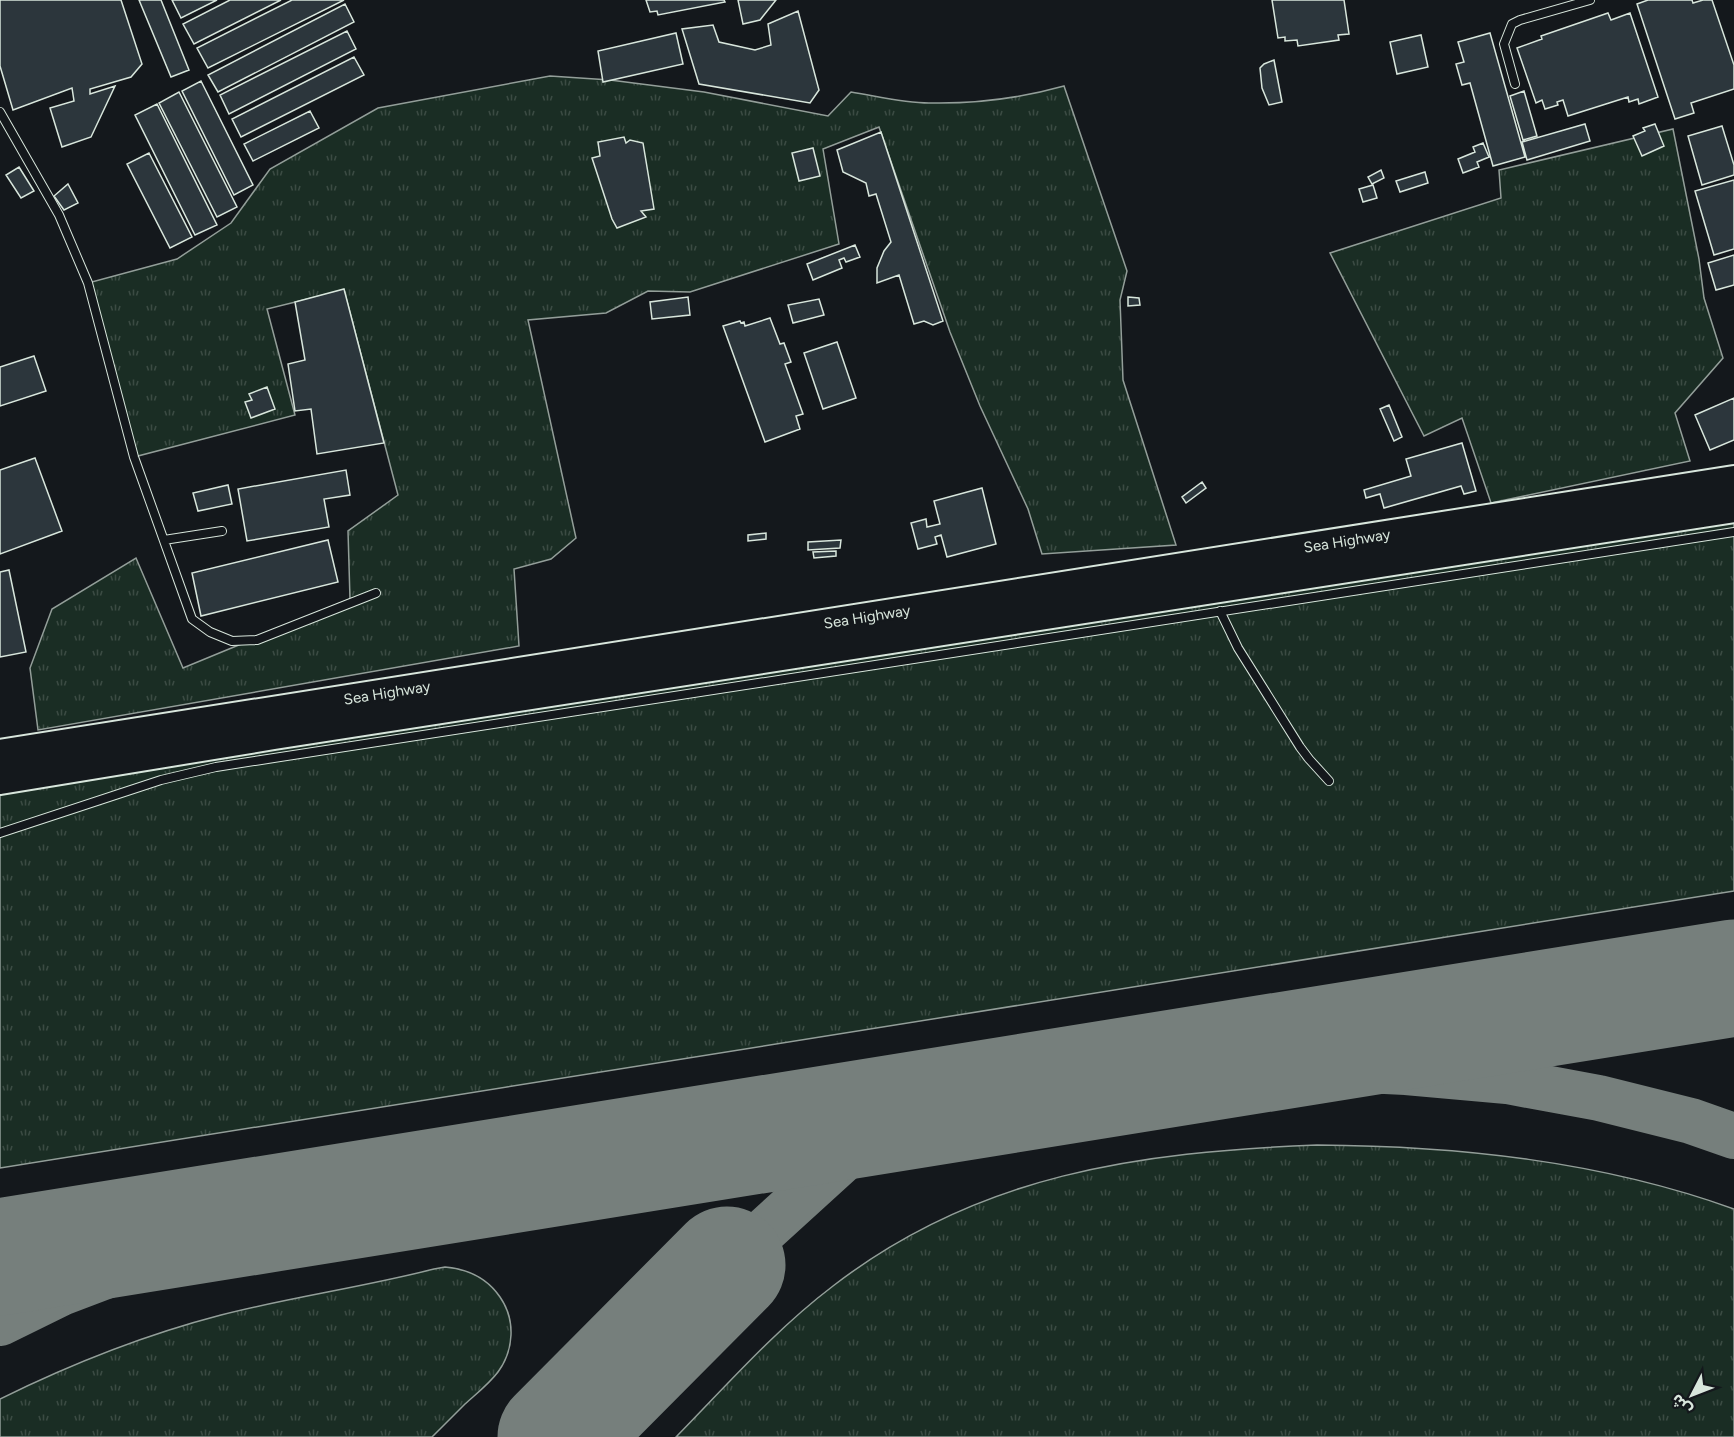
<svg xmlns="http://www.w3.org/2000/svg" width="1734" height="1437" font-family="Figtree,'Noto Sans Arabic',sans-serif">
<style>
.grass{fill:url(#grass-tufts);stroke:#939e99;stroke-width:1.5}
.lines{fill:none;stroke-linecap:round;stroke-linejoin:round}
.taxiway{stroke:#767f7c;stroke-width:46}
.runway{stroke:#767f7c;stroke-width:117}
.building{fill:#2c363c;stroke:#d8e6dc;stroke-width:1.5}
.lane-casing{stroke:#d8e6dc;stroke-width:10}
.highway-casing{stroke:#d8e6dc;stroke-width:32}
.lane{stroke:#14181c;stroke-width:8}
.highway{stroke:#14181c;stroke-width:28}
.labels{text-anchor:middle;stroke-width:4.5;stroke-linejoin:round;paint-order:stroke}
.street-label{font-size:15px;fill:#d8e6dc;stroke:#14181c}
</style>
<defs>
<pattern id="grass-tufts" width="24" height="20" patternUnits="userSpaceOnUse" patternTransform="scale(1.5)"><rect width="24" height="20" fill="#1a2d24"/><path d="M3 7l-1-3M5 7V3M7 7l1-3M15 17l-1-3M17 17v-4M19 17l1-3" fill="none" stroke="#3b4b43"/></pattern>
</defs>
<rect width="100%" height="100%" fill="#14181c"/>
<path class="grass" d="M 550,76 L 610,80 L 704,92 L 828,116 L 851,92 C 876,96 904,103 929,103 C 974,104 1021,98 1064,86 L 1127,271 L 1120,300 L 1123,380 L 1176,545 L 1042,554 L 1028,509 L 980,406 L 950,332 L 879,127 L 823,149 L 839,244 L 690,292 L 648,291 L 606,313 L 528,320 L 576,538 L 551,559 L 514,569 L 519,646 L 38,730 L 30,668 L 52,609 L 136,558 L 183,668 L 350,599 L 348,531 L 398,495 L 344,290 L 267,309 L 295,415 L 134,457 L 88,283 L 177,259 L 231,223 L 270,169 L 378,108 Z
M 1673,129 L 1699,259 L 1704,298 L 1723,358 L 1675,413 L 1690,461 L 1491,503 L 1462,418 L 1424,436 L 1330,253 L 1501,198 L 1499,170 Z
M 1734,506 L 1734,891 L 0,1168 L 0,780 Z
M 1317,1145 C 1458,1146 1601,1161 1734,1209 L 1734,1437 L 676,1437 C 726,1386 775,1330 833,1286 C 978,1174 1139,1152 1317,1145 Z
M 445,1267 C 468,1269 487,1278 500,1297 C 516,1320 514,1350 498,1372 C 489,1384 476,1394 465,1404 C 454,1415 443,1426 432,1437 L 0,1437 L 0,1399 C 71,1364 144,1335 221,1315 C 291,1297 364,1287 434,1269 Z"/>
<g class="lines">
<path class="taxiway" d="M 1063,1086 L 1132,1086 L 1303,1067 L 1406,1072 L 1507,1081 L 1599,1098 L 1691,1121 L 1734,1136
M 727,1265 L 894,1113
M 0,1323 L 61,1293 L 161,1255 L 299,1209"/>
<path class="runway" d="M 0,1257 L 1734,978
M 556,1437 L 727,1265"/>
</g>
<path class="building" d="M 0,0 L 121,0 L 142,64 L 131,77 L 90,89 L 90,94 L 115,86 L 91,137 L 62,147 L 50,108 L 74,101 L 72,88 L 13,110 L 0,66 Z
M 139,0 L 161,0 L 189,70 L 171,77 Z
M 172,0 L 217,0 L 181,18 Z
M 230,0 L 281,0 L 194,44 L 183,24 Z
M 292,0 L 344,0 L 208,68 L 197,48 Z
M 646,0 L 724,0 L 725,2 L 658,15 L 657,11 L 650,12 Z
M 738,0 L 776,0 L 760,20 L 743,24 Z
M 1272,0 L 1344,0 L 1349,34 L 1338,35 L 1339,40 L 1298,46 L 1297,40 L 1285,41 L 1285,37 L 1278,38 Z
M 1648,0 L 1692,0 L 1693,3 L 1703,0 L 1712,0 L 1734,65 L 1734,89 L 1691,103 L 1694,113 L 1675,119 L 1637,4 Z
M 345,4 L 354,22 L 218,92 L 208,75 Z
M 798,11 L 819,90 L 810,103 L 699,84 L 682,29 L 713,25 L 719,42 L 755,50 L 771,45 L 768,24 Z
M 1608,13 L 1611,20 L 1630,13 L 1658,97 L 1639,104 L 1638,99 L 1629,102 L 1628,97 L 1568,116 L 1563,100 L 1557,102 L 1558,105 L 1545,109 L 1542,100 L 1536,103 L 1517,48 L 1542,39 L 1541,36 Z
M 347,31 L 356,49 L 229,114 L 220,95 Z
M 676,33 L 683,64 L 603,82 L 598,51 Z
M 1490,33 L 1525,157 L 1493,166 L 1470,83 L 1462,85 L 1456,64 L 1464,62 L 1458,42 Z
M 1421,35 L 1428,67 L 1397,74 L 1390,42 Z
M 354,57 L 364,75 L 241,137 L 232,119 Z
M 1274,60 L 1282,102 L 1269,105 L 1262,88 L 1260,68 L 1264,64 Z
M 201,81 L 253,185 L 234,195 L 182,91 Z
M 1524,91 L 1537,136 L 1523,140 L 1510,96 Z
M 179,92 L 237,207 L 217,217 L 159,103 Z
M 157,104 L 217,225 L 195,235 L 135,115 Z
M 310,111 L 319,128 L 253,161 L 244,144 Z
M 1585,124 L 1590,141 L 1527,160 L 1522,142 Z
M 1655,124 L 1664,146 L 1642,156 L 1633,136 L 1645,131 L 1643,128 Z
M 1722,126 L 1734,165 L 1734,175 L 1702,185 L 1688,136 Z
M 881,132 L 943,321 L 933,325 L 924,321 L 914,324 L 899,275 L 877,283 L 877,268 L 884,251 L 891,242 L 876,194 L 869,196 L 866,183 L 843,172 L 837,150 Z
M 624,137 L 626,143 L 630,140 L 643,143 L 654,209 L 641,211 L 646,217 L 617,228 L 612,219 L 592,158 L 600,156 L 598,142 Z
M 1483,143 L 1489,157 L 1477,162 L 1479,167 L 1463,173 L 1458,159 L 1475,152 L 1473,147 Z
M 813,148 L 820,176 L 799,181 L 792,153 Z
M 149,153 L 192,237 L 170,248 L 127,164 Z
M 19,167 L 34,191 L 21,198 L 6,175 Z
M 1381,170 L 1384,178 L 1372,184 L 1368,177 Z
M 1425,172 L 1428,183 L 1400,192 L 1396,181 Z
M 1734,180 L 1734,249 L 1714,255 L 1695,191 Z
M 68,184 L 78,203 L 64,210 L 54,196 Z
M 1373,185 L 1377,198 L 1363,202 L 1359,189 Z
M 855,245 L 860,257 L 846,262 L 844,258 L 839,260 L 842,268 L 813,280 L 807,264 Z
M 1734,255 L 1734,285 L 1716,290 L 1708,263 Z
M 344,289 L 384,443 L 317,454 L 311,409 L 295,411 L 288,364 L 305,360 L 295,302 Z
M 688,297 L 690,315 L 652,319 L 650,302 Z
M 1128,297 L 1139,298 L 1140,305 L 1128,306 Z
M 819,299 L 824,315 L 793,323 L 788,305 Z
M 770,318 L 780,344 L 784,343 L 791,362 L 785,364 L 803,414 L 796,416 L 800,429 L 765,442 L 723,326 L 740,321 L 741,323 L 744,322 L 745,326 Z
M 837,342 L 856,398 L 823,409 L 804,353 Z
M 34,356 L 46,391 L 0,406 L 0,367 Z
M 267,387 L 275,409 L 251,418 L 245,402 L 252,400 L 249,394 Z
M 1734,398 L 1734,440 L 1710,450 L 1695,415 Z
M 1389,405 L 1402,437 L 1394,441 L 1380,409 Z
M 1462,443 L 1476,491 L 1464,494 L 1461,486 L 1384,508 L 1380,494 L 1366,498 L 1364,490 L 1411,476 L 1406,459 Z
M 35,458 L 62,531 L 0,554 L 0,470 Z
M 346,470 L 350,495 L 324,499 L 329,527 L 247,541 L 238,489 Z
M 1202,482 L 1206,488 L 1186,503 L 1182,497 Z
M 228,485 L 232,504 L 198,511 L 193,493 Z
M 982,488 L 996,544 L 947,557 L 941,535 L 935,537 L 937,544 L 918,549 L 911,523 L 926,519 L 927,527 L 940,524 L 934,501 Z
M 766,533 L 766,539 L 748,541 L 748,535 Z
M 328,540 L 338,582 L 201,616 L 192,573 Z
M 841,540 L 840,548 L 808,550 L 808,542 Z
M 836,551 L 836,556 L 814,558 L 813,552 Z
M 9,570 L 26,652 L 0,657 L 0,572 Z"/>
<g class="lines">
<defs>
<path id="lane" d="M 1515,84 L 1504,44 L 1512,24 L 1520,20 L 1590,0
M 0,112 L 59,215 L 88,283 L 134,457 L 192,619 L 210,632 L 232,641 L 257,640 L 376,593
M 164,540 L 222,531
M 1220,611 L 1238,648 L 1300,747 L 1309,759 L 1329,781
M 0,833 L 161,780 L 216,767 L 1734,532"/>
<path id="highway" d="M 0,754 L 1734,480
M 0,780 L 274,735 L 1734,508"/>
</defs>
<use href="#lane" class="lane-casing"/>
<use href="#highway" class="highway-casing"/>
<use href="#lane" class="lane"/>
<use href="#highway" class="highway"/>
</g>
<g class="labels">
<g class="street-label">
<text transform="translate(1347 541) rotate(-9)" y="5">Sea Highway</text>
<text transform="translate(867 617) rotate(-9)" y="5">Sea Highway</text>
<text transform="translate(387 693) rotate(-9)" y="5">Sea Highway</text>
</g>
</g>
<g transform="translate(1692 1395) rotate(228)" stroke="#14181c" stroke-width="4.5" paint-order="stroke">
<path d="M0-4.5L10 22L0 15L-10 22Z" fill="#d8e6dc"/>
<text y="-9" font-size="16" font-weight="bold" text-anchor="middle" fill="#d8e6dc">ش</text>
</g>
</svg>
